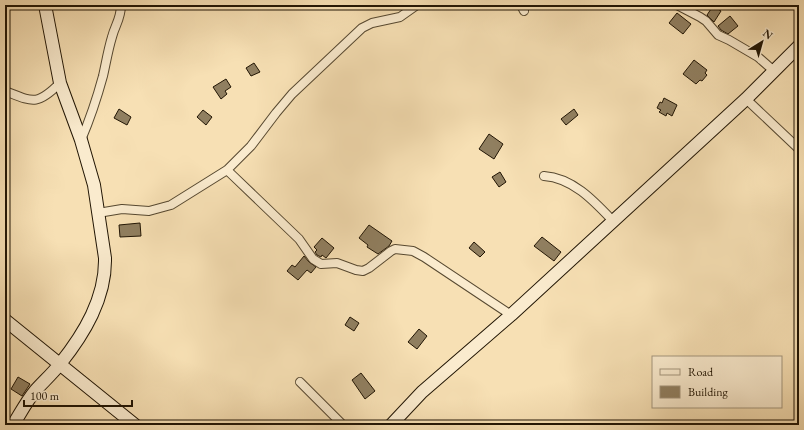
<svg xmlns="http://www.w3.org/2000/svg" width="804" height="430" font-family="'EB Garamond',serif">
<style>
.building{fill:#907f60;stroke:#211504}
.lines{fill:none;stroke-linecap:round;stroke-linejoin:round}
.street-casing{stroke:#564830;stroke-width:10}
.secondary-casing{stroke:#211504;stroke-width:14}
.street{stroke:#faebce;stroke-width:8}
.secondary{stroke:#faebce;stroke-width:12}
</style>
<rect width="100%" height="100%" fill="#f7e0b4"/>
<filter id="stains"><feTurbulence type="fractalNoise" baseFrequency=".005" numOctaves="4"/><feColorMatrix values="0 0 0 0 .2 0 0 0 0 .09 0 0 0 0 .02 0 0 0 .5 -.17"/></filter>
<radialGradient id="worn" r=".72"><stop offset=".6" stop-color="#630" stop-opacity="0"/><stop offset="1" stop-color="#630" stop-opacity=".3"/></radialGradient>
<path class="building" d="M 713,6 L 721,11 L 714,22 L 707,15 Z
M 677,13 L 691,24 L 683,34 L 669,23 Z
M 730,16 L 738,26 L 728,34 L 721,30 L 718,26 Z
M 694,60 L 707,70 L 705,73 L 707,75 L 702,81 L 700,80 L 696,84 L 683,74 Z
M 254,63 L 260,72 L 251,76 L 246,68 Z
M 226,79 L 231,87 L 225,91 L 227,94 L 221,99 L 213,87 Z
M 664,98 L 677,105 L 672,116 L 667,113 L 666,116 L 659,112 L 661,110 L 657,108 L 660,102 L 662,103 Z
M 119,109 L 131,117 L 127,125 L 114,118 Z
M 574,109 L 578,115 L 566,125 L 561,119 Z
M 203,110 L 212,117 L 206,125 L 197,117 Z
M 489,134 L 503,144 L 494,159 L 479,149 Z
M 500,172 L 506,182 L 499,187 L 492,177 Z
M 140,223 L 141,236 L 120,237 L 119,225 Z
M 369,225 L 392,241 L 389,246 L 378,254 L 367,247 L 368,245 L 359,238 Z
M 542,237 L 561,252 L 554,261 L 534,246 Z
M 322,238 L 334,248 L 326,258 L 322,255 L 321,257 L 317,255 L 315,252 L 317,250 L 314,247 Z
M 474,242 L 485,252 L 480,257 L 469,248 Z
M 304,256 L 309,262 L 316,267 L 311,273 L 307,270 L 298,280 L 287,271 L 292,265 L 295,267 Z
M 350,317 L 359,323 L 354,331 L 345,325 Z
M 419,329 L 427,336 L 417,349 L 408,342 Z
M 361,373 L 375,391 L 365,399 L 352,380 Z
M 18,377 L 30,384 L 22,396 L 11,389 Z"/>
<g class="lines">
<defs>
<path id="street" d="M 521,5 L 524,11
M 677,5 L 700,17 L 706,21 L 718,35 L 729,40 L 758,57 L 774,71
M 5,91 C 33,102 37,106 60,83
M 746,99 L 799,149
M 81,140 C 90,119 97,98 103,76 C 106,63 108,50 112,37 C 115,25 121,19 121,5
M 227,170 L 299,239 L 313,259 L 321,264 L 337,263 L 356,270 L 363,271 L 369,268 L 391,251 L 395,249 L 413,251 L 424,257 L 511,315
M 544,176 C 573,178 594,201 613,221
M 98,213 L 122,209 L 149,211 L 171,205 L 227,170 L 251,146 L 276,113 L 292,94 L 362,28 L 372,23 L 400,17 L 417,5
M 300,382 L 343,425"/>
<path id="secondary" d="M 5,320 L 135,425
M 13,425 C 20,414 26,402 35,391 C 43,382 52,374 60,364 C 84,334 106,298 105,258 L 94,185 L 81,140 L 60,83 L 45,5
M 391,425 L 422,392 L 511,315 L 746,99 L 799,46"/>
</defs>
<use href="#street" class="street-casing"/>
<use href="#secondary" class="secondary-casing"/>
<use href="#street" class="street"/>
<use href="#secondary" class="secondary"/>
</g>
<rect width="804" height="430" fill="none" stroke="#f7e0b4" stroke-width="20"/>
<rect x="6" y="6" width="792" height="418" fill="none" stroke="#211504" stroke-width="2"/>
<rect x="10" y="10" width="784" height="410" fill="none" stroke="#211504"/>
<rect x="652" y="356" width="130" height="52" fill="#faebce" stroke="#a3957d"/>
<rect x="660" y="369" width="20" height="6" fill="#faebce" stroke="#a3957d"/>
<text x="688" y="376" font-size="12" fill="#211504">Road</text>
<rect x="660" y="386" width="20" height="12" fill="#907f60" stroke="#a3957d"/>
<text x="688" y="396" font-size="12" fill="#211504">Building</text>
<g transform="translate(762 42) rotate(37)" stroke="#faebce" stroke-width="3" paint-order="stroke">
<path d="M0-3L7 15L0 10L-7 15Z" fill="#211504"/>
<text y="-6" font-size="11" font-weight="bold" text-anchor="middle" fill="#211504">N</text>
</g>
<path d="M24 400v6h108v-6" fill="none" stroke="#211504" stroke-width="2"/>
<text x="30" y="400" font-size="12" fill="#211504" stroke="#faebce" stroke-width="3" paint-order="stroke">100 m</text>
<rect width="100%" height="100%" filter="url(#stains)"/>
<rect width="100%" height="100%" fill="url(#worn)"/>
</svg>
